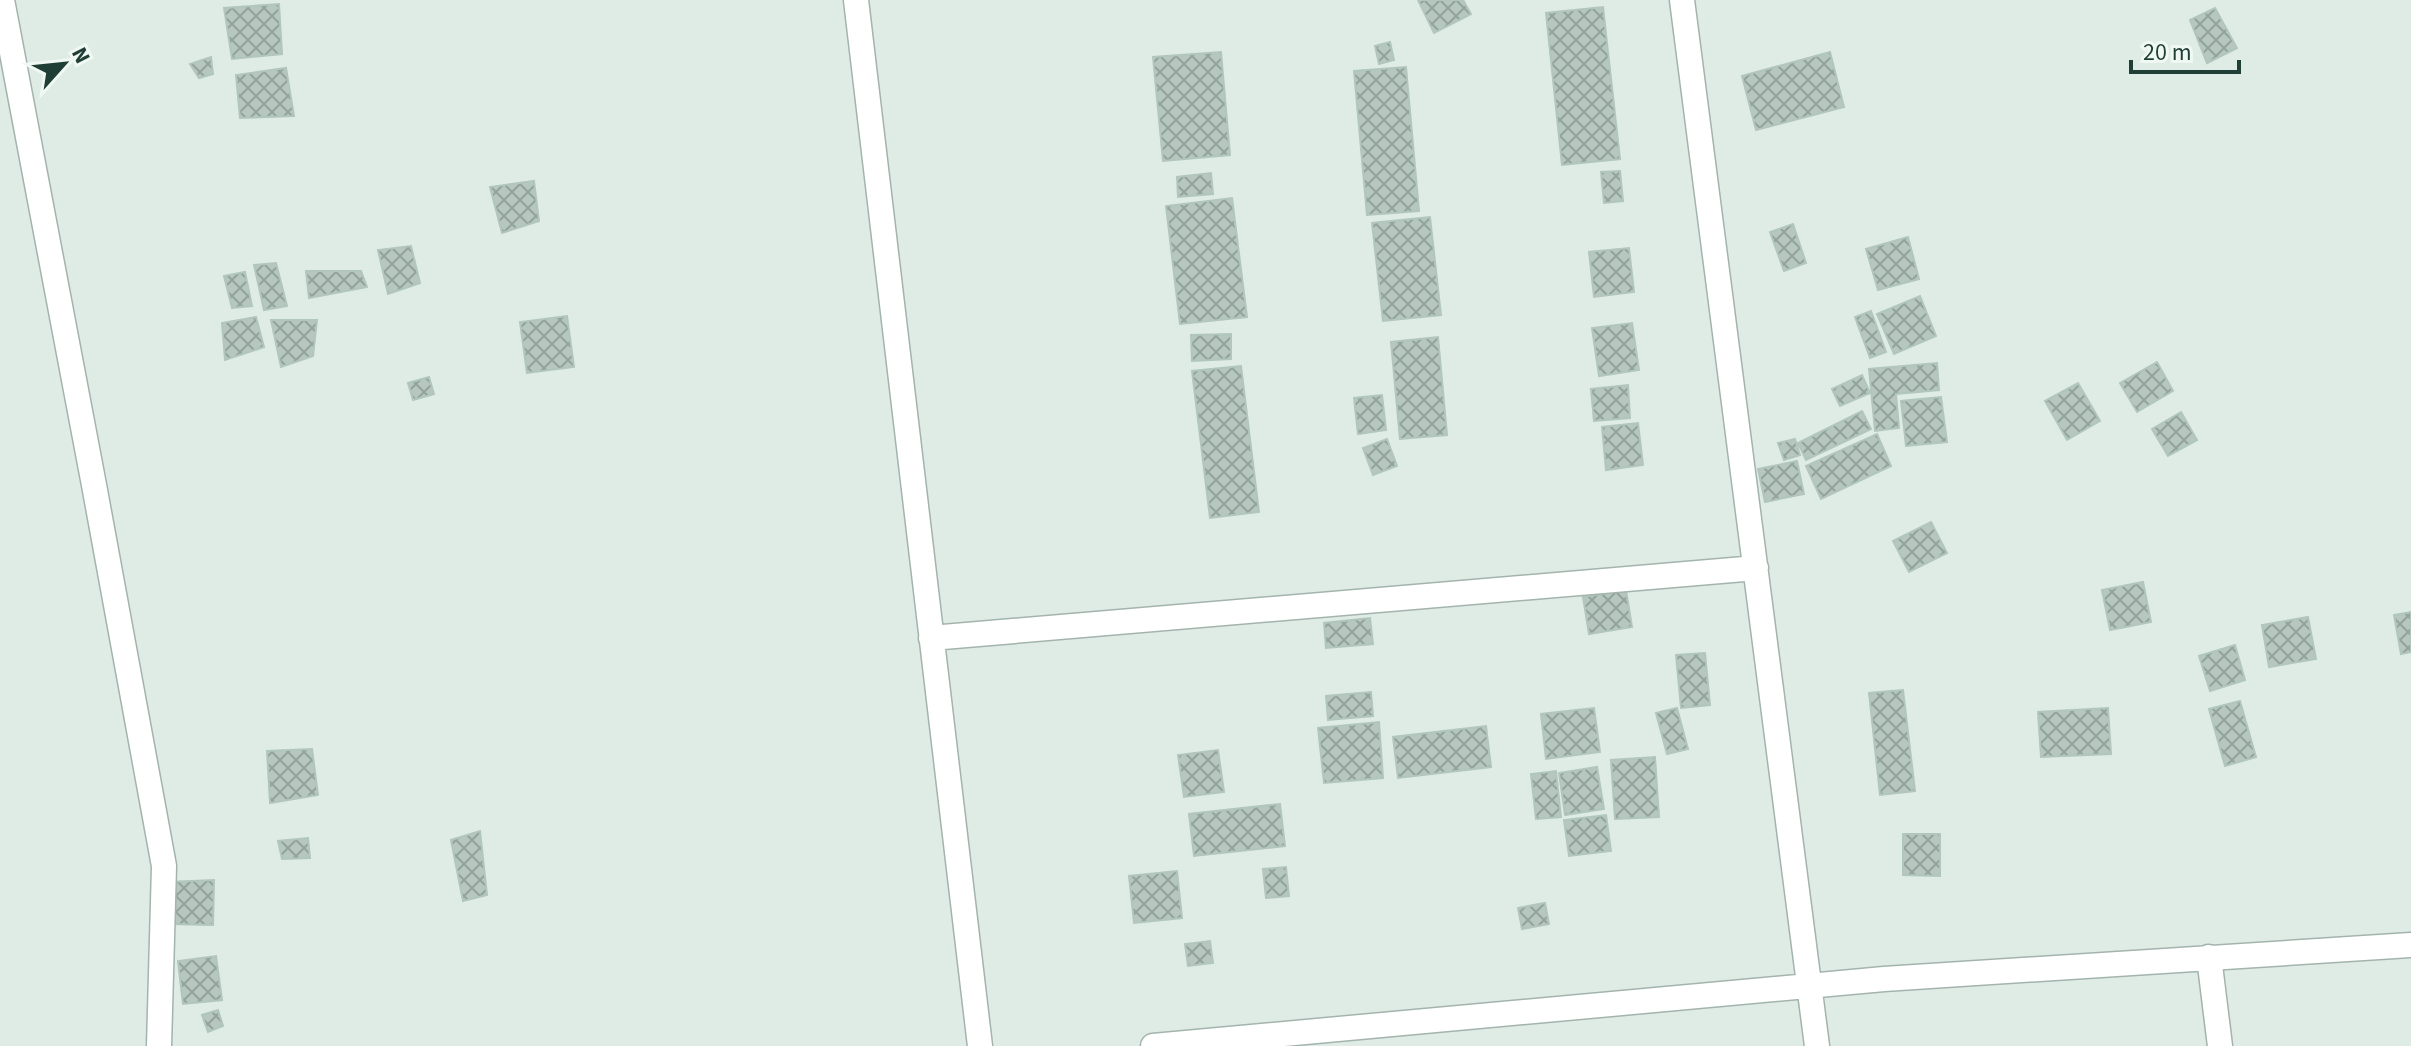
<svg xmlns="http://www.w3.org/2000/svg" width="2411" height="1046" font-family="'Source Sans 3',sans-serif">
<style>
.building{fill:url(#building-cross-hatch);stroke:#b1c6bd;stroke-width:2}
.lines{fill:none;stroke-linecap:round;stroke-linejoin:round}
.minor-casing{stroke:#a2b4ad;stroke-width:27}
.minor{stroke:#fff;stroke-width:24}
</style>
<defs>
<pattern id="building-cross-hatch" width="8" height="8" patternUnits="userSpaceOnUse" patternTransform="scale(2)"><rect width="8" height="8" fill="#b5c7bf"/><path d="M0 0l8 8M0 8l8-8" fill="none" stroke="#93a39c"/></pattern>
</defs>
<rect width="100%" height="100%" fill="#dfece6"/>
<path class="building" d="M 1418,0 L 1463,0 L 1471,14 L 1434,33 Z
M 279,4 L 282,54 L 232,59 L 224,8 Z
M 1603,7 L 1620,159 L 1562,165 L 1546,13 Z
M 2215,8 L 2237,48 L 2207,63 L 2190,20 Z
M 1390,42 L 1394,60 L 1379,64 L 1375,46 Z
M 1221,52 L 1230,155 L 1163,161 L 1153,57 Z
M 1830,52 L 1844,107 L 1756,130 L 1742,76 Z
M 211,57 L 213,74 L 199,78 L 190,64 Z
M 1406,67 L 1419,211 L 1367,215 L 1354,71 Z
M 286,68 L 294,116 L 240,118 L 236,75 Z
M 1620,171 L 1623,201 L 1604,203 L 1601,172 Z
M 1211,173 L 1213,194 L 1178,197 L 1177,177 Z
M 534,181 L 539,221 L 502,233 L 490,187 Z
M 1232,198 L 1247,317 L 1180,324 L 1166,206 Z
M 1430,217 L 1441,315 L 1383,321 L 1372,223 Z
M 1793,224 L 1806,263 L 1784,271 L 1770,232 Z
M 1908,237 L 1919,279 L 1878,290 L 1866,249 Z
M 411,246 L 420,283 L 388,294 L 378,250 Z
M 1629,248 L 1634,292 L 1594,297 L 1589,252 Z
M 276,263 L 287,306 L 264,310 L 254,265 Z
M 306,271 L 361,271 L 367,287 L 309,298 Z
M 245,272 L 252,306 L 232,308 L 224,276 Z
M 1920,296 L 1936,336 L 1894,354 L 1877,314 Z
M 1871,311 L 1886,352 L 1870,358 L 1855,317 Z
M 567,316 L 574,367 L 527,373 L 520,322 Z
M 256,317 L 264,347 L 225,360 L 222,323 Z
M 271,320 L 317,320 L 313,356 L 281,367 Z
M 1632,323 L 1639,370 L 1599,376 L 1592,328 Z
M 1231,334 L 1231,359 L 1192,361 L 1191,335 Z
M 1438,337 L 1447,435 L 1400,439 L 1391,342 Z
M 2157,362 L 2173,391 L 2137,412 L 2120,383 Z
M 1937,363 L 1939,390 L 1896,394 L 1899,428 L 1875,431 L 1869,369 Z
M 1241,366 L 1259,512 L 1210,518 L 1192,371 Z
M 1862,375 L 1870,393 L 1840,406 L 1832,389 Z
M 429,377 L 434,394 L 413,400 L 408,383 Z
M 2078,383 L 2100,421 L 2067,440 L 2045,401 Z
M 1628,385 L 1630,418 L 1594,421 L 1591,389 Z
M 1382,395 L 1386,430 L 1358,434 L 1354,398 Z
M 1941,397 L 1947,442 L 1906,446 L 1901,401 Z
M 1862,411 L 1871,429 L 1806,460 L 1798,443 Z
M 2181,412 L 2197,440 L 2168,456 L 2152,429 Z
M 1638,423 L 1643,465 L 1606,470 L 1602,427 Z
M 1877,434 L 1891,466 L 1821,499 L 1806,466 Z
M 1387,439 L 1397,466 L 1373,475 L 1363,448 Z
M 1795,439 L 1800,455 L 1784,460 L 1778,443 Z
M 1797,461 L 1804,494 L 1765,502 L 1758,469 Z
M 1931,522 L 1947,553 L 1909,572 L 1893,541 Z
M 2143,582 L 2151,622 L 2110,630 L 2102,590 Z
M 1626,590 L 1632,627 L 1589,634 L 1583,597 Z
M 2411,612 L 2411,652 L 2401,654 L 2394,615 Z
M 2308,617 L 2316,659 L 2269,667 L 2262,625 Z
M 1370,618 L 1373,644 L 1326,648 L 1324,623 Z
M 2235,645 L 2245,680 L 2210,691 L 2199,656 Z
M 1705,653 L 1710,705 L 1681,708 L 1676,655 Z
M 1903,690 L 1915,791 L 1880,795 L 1869,693 Z
M 1371,692 L 1373,716 L 1328,720 L 1326,696 Z
M 2240,701 L 2256,757 L 2225,766 L 2209,709 Z
M 1594,708 L 1600,752 L 1546,759 L 1541,714 Z
M 1677,708 L 1688,749 L 1667,754 L 1656,713 Z
M 2108,708 L 2111,754 L 2041,757 L 2038,712 Z
M 1379,722 L 1383,778 L 1324,783 L 1318,728 Z
M 1486,726 L 1491,767 L 1398,778 L 1393,737 Z
M 312,749 L 318,795 L 270,803 L 267,751 Z
M 1218,750 L 1224,792 L 1184,797 L 1178,755 Z
M 1655,757 L 1659,817 L 1615,819 L 1611,760 Z
M 1597,767 L 1604,809 L 1565,815 L 1559,773 Z
M 1556,771 L 1561,817 L 1536,819 L 1531,774 Z
M 1280,804 L 1285,846 L 1194,856 L 1189,814 Z
M 1606,815 L 1611,851 L 1569,856 L 1564,820 Z
M 480,831 L 487,895 L 463,901 L 451,840 Z
M 1903,834 L 1940,834 L 1940,876 L 1903,875 Z
M 308,838 L 310,858 L 282,859 L 278,841 Z
M 1286,867 L 1289,896 L 1266,898 L 1263,869 Z
M 1177,871 L 1182,918 L 1134,923 L 1129,876 Z
M 214,880 L 213,925 L 169,924 L 168,882 Z
M 1545,903 L 1549,924 L 1522,929 L 1518,908 Z
M 1210,941 L 1213,963 L 1188,966 L 1185,944 Z
M 216,956 L 222,1000 L 183,1004 L 178,961 Z
M 218,1010 L 223,1026 L 208,1032 L 202,1015 Z"/>
<g class="lines">
<defs>
<path id="minor" d="M 2,0 L 94,485 L 164,866 L 159,1046
M 856,0 L 980,1046
M 1682,0 L 1817,1046
M 931,638 L 1756,568
M 2209,957 L 2220,1046
M 1153,1046 L 1884,979 L 2411,945"/>
</defs>
<use href="#minor" class="minor-casing"/>
<use href="#minor" class="minor"/>
</g>
<g transform="translate(64 64) rotate(63)" stroke="#f0f8f4" stroke-width="6" paint-order="stroke">
<path d="M0-6L14 30L0 20L-14 30Z" fill="#1f3e35"/>
<text y="-12" font-size="22" font-weight="bold" text-anchor="middle" fill="#1f3e35">N</text>
</g>
<path d="M2131 60v12h108v-12" fill="none" stroke="#1f3e35" stroke-width="4"/>
<text x="2143" y="60" font-size="24" fill="#1f3e35" stroke="#f0f8f4" stroke-width="6" paint-order="stroke">20 m</text>
</svg>
